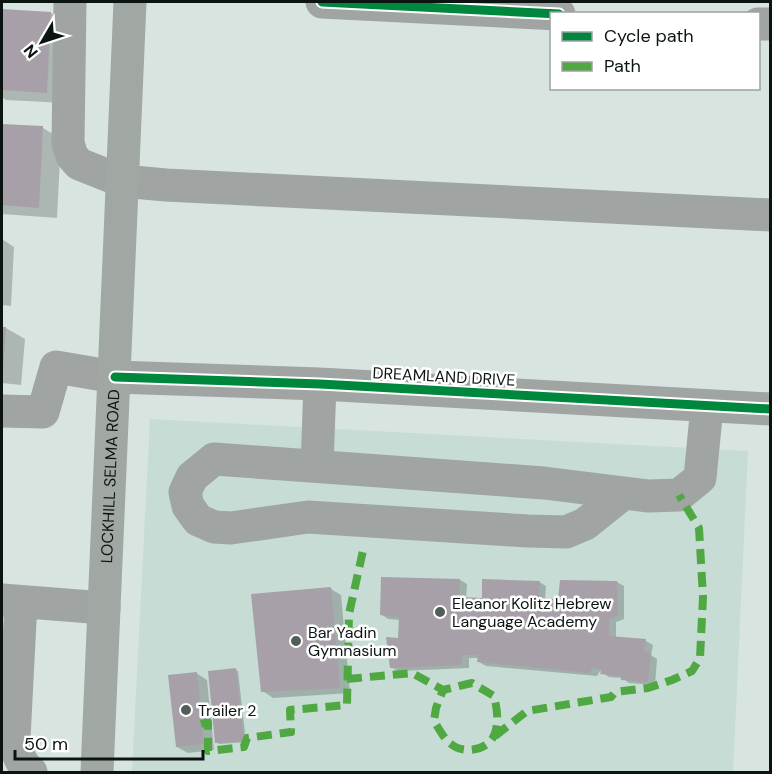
<svg xmlns="http://www.w3.org/2000/svg" width="772" height="774" font-family="'DM Sans',sans-serif">
<style>
.built{fill:#c6dcd4}
.shadow{fill:#0003}
.building{fill:#a7a0a8}
.lines{fill:none;stroke-linecap:round;stroke-linejoin:round}
.minor{stroke:#a0a4a3;stroke-width:33}
.major{stroke:#a1a8a4;stroke-width:33}
.quiet{stroke:#50a842;stroke-width:8;stroke-dasharray:15 8;stroke-linecap:butt}
.cycleway-casing{stroke:#fff;stroke-width:13}
.cycleway{stroke:#00873e;stroke-width:9}
.poi-dot{fill:#535d59;stroke:#fff;stroke-width:2}
.labels{text-anchor:middle;stroke-width:5;stroke-linejoin:round;paint-order:stroke}
.street-label{font-size:16px;fill:#0c1411;stroke:#fff}
.poi-label{font-size:16px;fill:#0c1411;stroke:#fff;text-anchor:start}
</style>
<rect width="100%" height="100%" fill="#d8e4e0"/>
<path class="built" d="M 150,419 L 748,451 L 733,772 L 132,772 Z"/>
<path class="shadow" d="M 2,10 L 51,13 L 69,24 L 65,103 L 6,100 L 2,97 Z
M 2,125 L 43,128 L 61,139 L 57,218 L 2,214 Z
M 2,239 L 14,247 L 11,306 L 2,305 Z
M 2,328 L 6,328 L 25,339 L 21,385 L 2,383 Z
M 460,580 L 467,584 L 466,599 L 483,600 L 539,582 L 546,586 L 545,600 L 559,601 L 617,582 L 624,586 L 624,619 L 616,622 L 616,638 L 646,641 L 653,645 L 651,655 L 657,659 L 655,685 L 629,683 L 622,678 L 609,677 L 600,671 L 597,676 L 486,666 L 479,662 L 479,658 L 469,658 L 469,668 L 398,671 L 391,667 L 400,640 L 400,620 L 388,619 L 381,614 Z
M 331,589 L 341,595 L 350,693 L 273,698 L 263,691 Z
M 235,670 L 238,671 L 246,742 L 219,744 L 216,742 Z
M 196,673 L 207,680 L 214,750 L 188,753 L 177,747 Z"/>
<path class="building" d="M 2,9 L 51,12 L 47,93 L 2,90 Z
M 2,124 L 43,126 L 39,208 L 2,205 Z
M 2,327 L 6,327 L 3,370 L 2,370 Z
M 381,577 L 460,579 L 459,597 L 482,598 L 482,579 L 540,581 L 539,598 L 558,599 L 560,580 L 617,581 L 618,615 L 609,619 L 609,636 L 646,639 L 644,652 L 651,653 L 648,682 L 621,680 L 621,676 L 600,674 L 602,669 L 592,668 L 590,673 L 477,662 L 478,655 L 462,655 L 462,665 L 390,668 L 386,637 L 398,638 L 399,617 L 380,615 Z
M 331,587 L 340,688 L 261,692 L 251,594 Z
M 236,668 L 244,741 L 215,743 L 208,671 Z
M 197,672 L 204,744 L 176,747 L 168,675 Z"/>
<g class="lines">
<path class="minor" d="M 70,2 L 68,143 L 72,156 L 79,164 L 122,181 L 166,185 L 770,215
M 322,2 L 559,14
M 758,24 L 770,24
M 2,411 L 43,412 L 56,367 L 115,377 L 320,384 L 770,409
M 317,466 L 320,384
M 624,493 L 585,524 L 566,532 L 528,531 L 308,517 L 231,528 L 214,527 L 198,520 L 188,506 L 185,492 L 192,477 L 214,459 L 544,483 L 649,496 L 679,495 L 700,478 L 707,406
M 2,600 L 104,608
M 21,602 L 14,738 C 17,752 20,764 31,772"/>
<path class="major" id="s1" d="M 97,772 L 130,2"/>
<path class="quiet" d="M 347,679 L 412,673 L 443,690 L 436,708 L 434,721 C 439,729 444,739 451,744 C 464,755 490,750 495,733 C 499,721 497,708 494,696 L 472,683 L 443,690
M 201,724 L 208,722 L 208,751 L 244,747 L 247,738 L 291,732 L 290,710 L 347,705 L 349,614 L 364,546
M 495,736 L 527,711 L 611,697 L 615,692 L 648,688 L 672,680 L 692,671 L 700,658 L 703,597 L 699,528 L 679,495"/>
<defs>
<path id="cycleway" d="M 322,2 L 559,14
M 115,377 L 320,384 L 770,409"/>
</defs>
<use href="#cycleway" class="cycleway-casing"/>
<use href="#cycleway" class="cycleway"/>
</g>
<g class="poi-dot">
<circle cx="440" cy="612" r="6"/>
<circle cx="296" cy="641" r="6"/>
<circle cx="186" cy="710" r="6"/>
</g>
<g class="labels">
<g class="street-label">
<text transform="translate(444 376) rotate(3)" y="6">DREAMLAND DRIVE</text>
<text dy="6" stroke="none"><textPath href="#s1" startOffset="296">LOCKHILL SELMA ROAD</textPath></text>
</g>
<g class="poi-label">
<text x="452" y="609">Eleanor Kolitz Hebrew<tspan x="452" dy="18">Language Academy</tspan></text>
<text x="308" y="638">Bar Yadin<tspan x="308" dy="18">Gymnasium</tspan></text>
<text x="198" y="716">Trailer 2</text>
</g>
</g>
<rect width="772" height="774" fill="none" stroke="#0c1411" stroke-width="6"/>
<rect x="550" y="12" width="210" height="78" fill="#ffffff" stroke="#9ea1a0" stroke-width="1.5"/>
<rect x="562" y="32" width="30" height="9" fill="#00873e" stroke="#9ea1a0" stroke-width="1.5"/>
<text x="604" y="42" font-size="18" fill="#0c1411">Cycle path</text>
<rect x="562" y="62" width="30" height="9" fill="#50a842" stroke="#9ea1a0" stroke-width="1.5"/>
<text x="604" y="72" font-size="18" fill="#0c1411">Path</text>
<g transform="translate(42 42) rotate(231)" stroke="#ffffff" stroke-width="4.5" paint-order="stroke">
<path d="M0-4.5L10 22L0 15L-10 22Z" fill="#0c1411"/>
<text y="-9" font-size="16" font-weight="bold" text-anchor="middle" fill="#0c1411">N</text>
</g>
<path d="M15 750v9h188v-9" fill="none" stroke="#0c1411" stroke-width="3"/>
<text x="24" y="750" font-size="18" fill="#0c1411" stroke="#ffffff" stroke-width="4.5" paint-order="stroke">50 m</text>
</svg>
